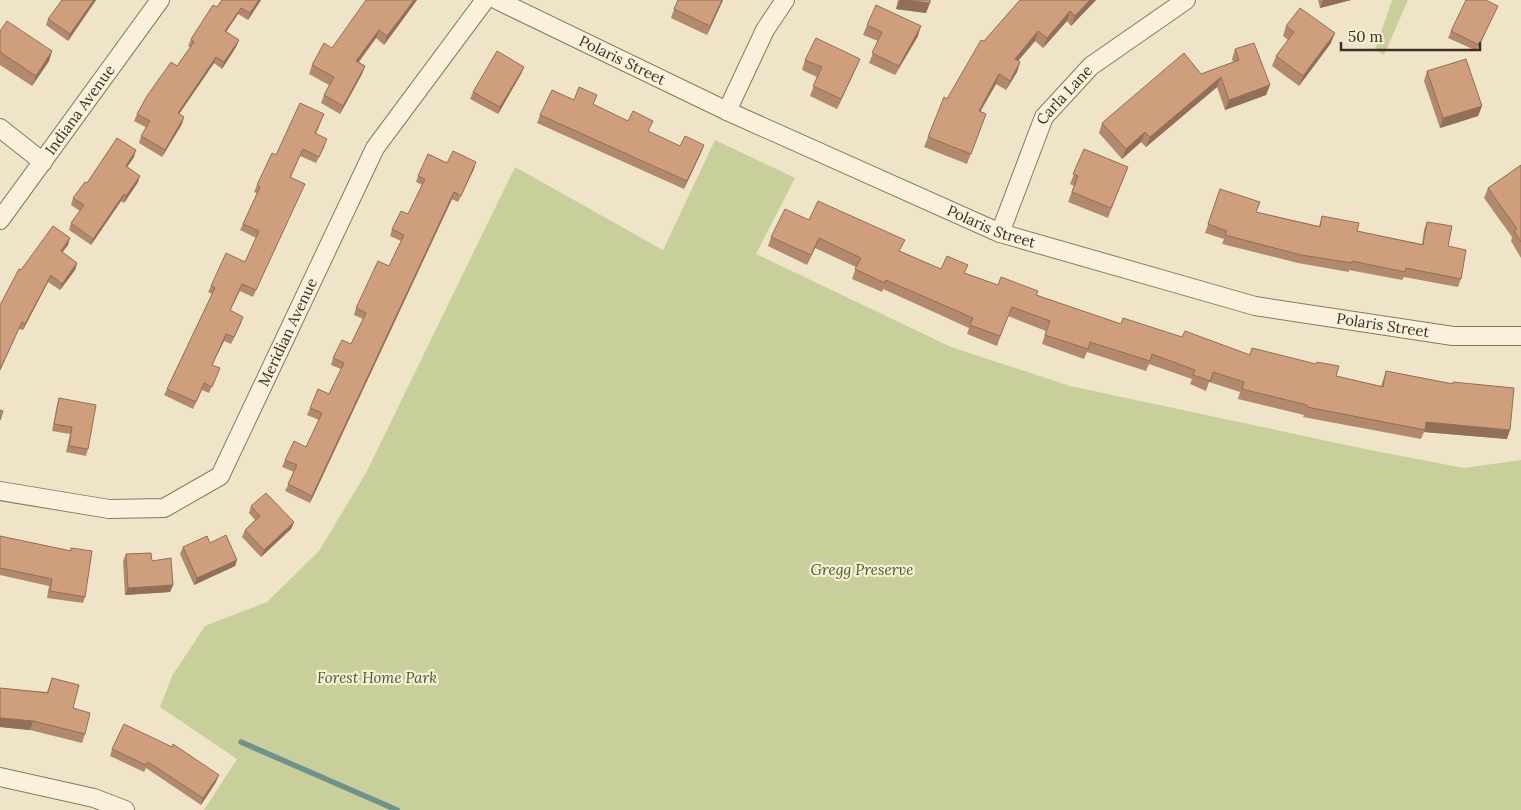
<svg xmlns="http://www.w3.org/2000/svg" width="1521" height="810" font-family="Lora,serif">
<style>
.green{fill:#c9cf9b}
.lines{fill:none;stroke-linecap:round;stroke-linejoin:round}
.stream{stroke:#6f938a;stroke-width:5.5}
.minor-casing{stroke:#8d765c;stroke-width:20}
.minor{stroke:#faf1dc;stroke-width:18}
.wall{fill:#b2896c}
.shaded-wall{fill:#916f58}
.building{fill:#cf9f7d;stroke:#916f58}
.labels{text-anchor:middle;stroke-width:4.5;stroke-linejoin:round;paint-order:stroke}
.street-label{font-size:15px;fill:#3d2e20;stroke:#f7eed8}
.park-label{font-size:15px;font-style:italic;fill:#4d5a26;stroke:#f7eed8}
</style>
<rect width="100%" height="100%" fill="#f0e4c8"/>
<path class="green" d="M 1392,0 L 1408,0 L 1384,55 L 1375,50 Z
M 715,140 L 795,178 L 756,254 L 951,347 L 1070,386 L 1370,450 L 1464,468 L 1521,460 L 1521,810 L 204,810 L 237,759 L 160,707 L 172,676 L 205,626 L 267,602 L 319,551 L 366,473 L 515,167 L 663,250 Z"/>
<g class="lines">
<path class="stream" d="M 241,742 L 397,810"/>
<defs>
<g id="minor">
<path id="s1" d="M 497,0 L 727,111 L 1000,233 L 1255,306 L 1453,336 L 1521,336"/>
<path d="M 727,111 L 765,30 L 785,0"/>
<path d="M 0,128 L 43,162"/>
<path id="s2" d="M 0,220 L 160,0"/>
<path id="s3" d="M 1000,233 L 1044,117 L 1091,66 L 1186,0"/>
<path id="s4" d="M 0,491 L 109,509 L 164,508 L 220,476 L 375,148 L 485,0"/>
<path d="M 0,777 L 94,798 L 125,810"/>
</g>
</defs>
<use href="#minor" class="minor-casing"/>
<use href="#minor" class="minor"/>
</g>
<path class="wall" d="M 96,0 L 68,41 L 46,25 L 48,19 Z
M 222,0 L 261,0 L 248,20 L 238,14 L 226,32 L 239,40 L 236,47 L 222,69 L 214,63 L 179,114 L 182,124 L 162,157 L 139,143 L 141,136 L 147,128 L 134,121 L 137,114 L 177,66 L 190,47 L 188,46 L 191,39 L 217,7 Z
M 417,0 L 384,45 L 376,38 L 359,62 L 365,66 L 362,74 L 340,114 L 321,103 L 324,95 L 329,85 L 309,74 L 312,65 L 332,48 Z
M 723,0 L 707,35 L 671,18 L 674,9 Z
M 898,0 L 930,0 L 926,13 L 896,9 Z
M 1020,0 L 1096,0 L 1071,26 L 1067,21 L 1043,48 L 1035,41 L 1018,61 L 1020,62 L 1017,72 L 1006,90 L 996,84 L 980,111 L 986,114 L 967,164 L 924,147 L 944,97 L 947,99 L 984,41 Z
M 1318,0 L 1351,0 L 1320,8 Z
M 1495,12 L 1477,51 L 1448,38 L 1451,31 Z
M 867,25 L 918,36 L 895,75 L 869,63 L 878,41 L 863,35 Z
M 1286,26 L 1331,43 L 1299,86 L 1272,66 L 1276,56 L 1288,40 L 1283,36 Z
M 0,31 L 52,51 L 49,61 L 32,86 L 0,65 Z
M 1235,49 L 1270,85 L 1266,95 L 1225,110 L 1217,87 L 1146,147 L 1141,142 L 1122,159 L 1099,133 L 1102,123 L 1201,74 L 1233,62 L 1232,59 Z
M 860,59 L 856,68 L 837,109 L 810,96 L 817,77 L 802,70 L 805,60 Z
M 524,67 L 521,74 L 498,114 L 470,99 L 473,92 Z
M 1427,71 L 1482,106 L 1478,116 L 1440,128 L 1424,81 Z
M 574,100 L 593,105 L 680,146 L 704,145 L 684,189 L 537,123 L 540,115 Z
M 324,114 L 316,134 L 325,146 L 316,163 L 300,156 L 291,177 L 302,190 L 253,297 L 240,291 L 230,311 L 241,323 L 231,344 L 224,341 L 212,365 L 220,368 L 209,393 L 202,390 L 193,409 L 164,395 L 167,389 L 212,294 L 208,292 L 211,286 L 245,262 L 256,238 L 240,230 L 257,193 L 254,192 L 257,185 L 276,155 Z
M 1084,149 L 1128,167 L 1108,218 L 1068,202 L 1074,186 L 1070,184 Z
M 134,157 L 127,167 L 138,182 L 124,203 L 121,201 L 91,245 L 69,230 L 71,223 L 80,211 L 71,205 L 73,198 L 87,183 Z
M 447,163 L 474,169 L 458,202 L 452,199 L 310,503 L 285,491 L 294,472 L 282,467 L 285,460 L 306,447 L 319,420 L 307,415 L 310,408 L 329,394 L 341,369 L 331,365 L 333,358 L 351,344 L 363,319 L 354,315 L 356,308 L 389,266 L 401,241 L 390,236 L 392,229 L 408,214 L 422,185 L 416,182 L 418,176 Z
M 1521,165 L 1521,258 L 1511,241 L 1512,237 L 1484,198 L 1488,188 Z
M 1220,189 L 1256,212 L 1319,226 L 1322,216 L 1357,231 L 1422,244 L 1424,230 L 1427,222 L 1448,246 L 1461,279 L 1458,287 L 1404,277 L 1402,280 L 1349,270 L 1349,272 L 1298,263 L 1222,244 L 1224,239 L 1205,233 Z
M 809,220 L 900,251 L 941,269 L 965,273 L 998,285 L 1036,295 L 1120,324 L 1182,337 L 1250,355 L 1252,348 L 1336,376 L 1381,386 L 1386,371 L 1452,384 L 1453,382 L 1507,439 L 1424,432 L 1421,439 L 1303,417 L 1304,415 L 1238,399 L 1240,392 L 1209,382 L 1206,391 L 1190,384 L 1192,379 L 1149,364 L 1146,371 L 1087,352 L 1084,359 L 1042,344 L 1046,331 L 1008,316 L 997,346 L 967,334 L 969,328 L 883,289 L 882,292 L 852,279 L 856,267 L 815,248 L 807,265 L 768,246 L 771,237 Z
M 68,245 L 62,252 L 77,263 L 75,270 L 60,290 L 48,282 L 23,330 L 19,329 L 21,270 Z
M 59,398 L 88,449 L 86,456 L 66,452 L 70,434 L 52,431 L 57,405 Z
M 251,506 L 294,522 L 291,529 L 261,557 L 242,537 L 245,530 L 255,520 L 249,513 Z
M 0,536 L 70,551 L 71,548 L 85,597 L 83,603 L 47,598 L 49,586 L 0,575 Z
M 210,543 L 237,560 L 235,566 L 194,585 L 180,554 L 183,547 Z
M 126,554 L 152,561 L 173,585 L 170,592 L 125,595 L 123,561 Z
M 52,678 L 73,708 L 85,734 L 82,743 L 30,730 L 0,727 L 0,688 L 47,692 Z
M 112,749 L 216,782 L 201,805 L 146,768 L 144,772 L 110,756 Z"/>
<path class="shaded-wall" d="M 94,0 L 96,0 L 68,41 L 70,34 Z
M 259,0 L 261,0 L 248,20 L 250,13 Z
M 414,0 L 417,0 L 384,45 L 387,36 Z
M 722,0 L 723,0 L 707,35 L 710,26 Z
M 900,0 L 904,0 L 930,3 L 926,13 L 896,9 Z
M 1090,0 L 1096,0 L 1071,26 L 1075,16 Z
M 1323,0 L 1351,0 L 1320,8 Z
M 241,8 L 238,14 L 222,38 L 225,31 Z
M 1070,11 L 1067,21 L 1043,48 L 1047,38 Z
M 921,26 L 918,36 L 895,75 L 899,66 Z
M 379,30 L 376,38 L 353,69 L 356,61 Z
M 1038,31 L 1035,41 L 1011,69 L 1015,59 Z
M 1335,33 L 1331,43 L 1299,86 L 1303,76 Z
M 239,40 L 236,47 L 222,69 L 224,62 Z
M 52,51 L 49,61 L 32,86 L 36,76 Z
M 216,57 L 214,63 L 175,120 L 178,113 Z
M 860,59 L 856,68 L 837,109 L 841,99 Z
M 1020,62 L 1017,72 L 1006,90 L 1010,81 Z
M 365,66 L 362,74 L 340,114 L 343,106 Z
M 524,67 L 521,74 L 498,114 L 500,107 Z
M 999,74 L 996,84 L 975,121 L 979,111 Z
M 1221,77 L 1217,87 L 1146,147 L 1150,137 Z
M 1270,85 L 1266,95 L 1225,110 L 1229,100 Z
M 1482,106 L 1478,116 L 1440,128 L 1443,118 Z
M 184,117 L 182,124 L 162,157 L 165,150 Z
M 1145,132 L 1141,142 L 1122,159 L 1126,149 Z
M 704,145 L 701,153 L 684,189 L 687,181 Z
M 136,150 L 134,157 L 123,173 L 126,166 Z
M 476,162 L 474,169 L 458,202 L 461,196 Z
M 140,176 L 138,182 L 124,203 L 126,196 Z
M 454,192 L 452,199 L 310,503 L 312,496 Z
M 124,194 L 121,201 L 91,245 L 93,239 Z
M 70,238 L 68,245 L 58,258 L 61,251 Z
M 819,238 L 815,248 L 807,265 L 811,255 Z
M 77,263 L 75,270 L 60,290 L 62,284 Z
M 51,275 L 48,282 L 23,330 L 25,324 Z
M 243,317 L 241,323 L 231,344 L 234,337 Z
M 22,322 L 19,329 L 0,371 L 0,369 Z
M 226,334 L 224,341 L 209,371 L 212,365 Z
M 1426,422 L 1510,430 L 1507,439 L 1424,432 Z
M 294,522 L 291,529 L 261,557 L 264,550 Z
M 237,560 L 235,566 L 194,585 L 197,578 Z
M 173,585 L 170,592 L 125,595 L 128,588 Z
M 0,718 L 33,721 L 30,730 L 0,727 Z
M 219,775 L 216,782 L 201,805 L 203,798 Z"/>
<path class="building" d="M 62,0 L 94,0 L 70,34 L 48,19 Z
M 222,0 L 259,0 L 250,13 L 241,8 L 225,31 L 239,40 L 224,62 L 216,57 L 178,113 L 184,117 L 165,150 L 141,136 L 150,121 L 137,114 L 147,96 L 171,62 L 177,66 L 194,42 L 191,39 L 213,5 L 217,7 Z
M 366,0 L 414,0 L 387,36 L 379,30 L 356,61 L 365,66 L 343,106 L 324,95 L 334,77 L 312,65 L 324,43 L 332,48 Z
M 678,0 L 722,0 L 710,26 L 674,9 Z
M 904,0 L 930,0 L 930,3 Z
M 1020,0 L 1090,0 L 1075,16 L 1070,11 L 1047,38 L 1038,31 L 1015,59 L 1020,62 L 1010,81 L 999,74 L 979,111 L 986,114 L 971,154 L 928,137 L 944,97 L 947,99 L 981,40 L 984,41 Z
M 1466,0 L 1486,0 L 1498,6 L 1479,45 L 1451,31 Z
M 876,5 L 921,26 L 899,66 L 872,53 L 882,32 L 867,25 Z
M 1300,8 L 1335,33 L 1303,76 L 1276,56 L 1294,32 L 1286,26 Z
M 7,21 L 52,51 L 36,76 L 0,52 L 0,31 Z
M 816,38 L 860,59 L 841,99 L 813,86 L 822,67 L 805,60 Z
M 1254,43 L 1270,85 L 1229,100 L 1221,77 L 1150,137 L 1145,132 L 1126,149 L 1102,123 L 1184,53 L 1201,74 L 1239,60 L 1235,49 Z
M 497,51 L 524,67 L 500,107 L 473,92 Z
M 1466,59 L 1482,106 L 1443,118 L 1427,71 Z
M 579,87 L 597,95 L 593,104 L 628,121 L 633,111 L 653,121 L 648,131 L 680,146 L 685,136 L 704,145 L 687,181 L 540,115 L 552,90 L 574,100 Z
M 300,103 L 324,114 L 315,133 L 327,139 L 319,157 L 303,149 L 290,177 L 305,184 L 256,290 L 242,284 L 230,310 L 243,317 L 234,337 L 226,334 L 212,365 L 220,368 L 212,387 L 204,383 L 196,402 L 167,389 L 215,288 L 211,286 L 226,253 L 245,262 L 259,231 L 243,224 L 260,187 L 257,185 L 272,153 L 276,155 Z
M 117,138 L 136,150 L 126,166 L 140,176 L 126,196 L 124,194 L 93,239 L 71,223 L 84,205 L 73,198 L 85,182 L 87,183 Z
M 1084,149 L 1128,167 L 1111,208 L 1072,192 L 1078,176 L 1073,174 Z
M 453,151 L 476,162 L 461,196 L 454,192 L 312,496 L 288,484 L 297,465 L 285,460 L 294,441 L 306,447 L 322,413 L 310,408 L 318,389 L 329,394 L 344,363 L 333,358 L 342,340 L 351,344 L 366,313 L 356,308 L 378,261 L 389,266 L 404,235 L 392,229 L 401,211 L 408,214 L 425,179 L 418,176 L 428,154 L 447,163 Z
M 1521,165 L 1521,242 L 1514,231 L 1517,229 L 1488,188 Z
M 1220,189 L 1260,202 L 1256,212 L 1320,227 L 1322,216 L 1359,223 L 1357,231 L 1423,245 L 1427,222 L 1452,226 L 1448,246 L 1466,250 L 1461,279 L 1406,268 L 1405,272 L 1352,261 L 1352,263 L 1301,255 L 1225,235 L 1227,231 L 1208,224 Z
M 818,201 L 905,240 L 899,251 L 941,269 L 947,256 L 968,265 L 964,273 L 998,285 L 1001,277 L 1038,291 L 1036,295 L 1121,324 L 1123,318 L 1182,337 L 1185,331 L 1250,355 L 1252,348 L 1316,364 L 1317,362 L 1339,366 L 1336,376 L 1383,387 L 1386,371 L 1453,384 L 1453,382 L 1514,388 L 1510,430 L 1426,422 L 1425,430 L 1307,407 L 1307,405 L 1242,389 L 1244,382 L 1213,372 L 1210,381 L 1193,375 L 1195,370 L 1152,354 L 1150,361 L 1090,342 L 1088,349 L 1045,335 L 1050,321 L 1012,307 L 1000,336 L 970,325 L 973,318 L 886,280 L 885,283 L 855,269 L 861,258 L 819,238 L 811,255 L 771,237 L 785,209 L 809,220 Z
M 53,226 L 70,238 L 61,251 L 77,263 L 62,284 L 51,275 L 25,324 L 22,322 L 0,369 L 0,305 L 19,269 L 21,270 Z
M 59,398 L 96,405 L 88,449 L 69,446 L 72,427 L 54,424 Z
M 0,410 L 3,411 L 0,420 Z
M 266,493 L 294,522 L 264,550 L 245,530 L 260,516 L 251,506 Z
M 226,535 L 237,560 L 197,578 L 183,547 L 207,536 L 210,543 Z
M 0,536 L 71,551 L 71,548 L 92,551 L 85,597 L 50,591 L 52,579 L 0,568 Z
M 151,553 L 152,561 L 171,558 L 173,585 L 128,588 L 126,554 Z
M 52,678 L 79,685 L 73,708 L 90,713 L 85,734 L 33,721 L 0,718 L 0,688 L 48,693 Z
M 124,724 L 172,747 L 173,744 L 219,775 L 203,798 L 148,762 L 146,765 L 112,749 Z"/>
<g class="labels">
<g class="street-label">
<text dy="5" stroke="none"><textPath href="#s1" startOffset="139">Polaris Street</textPath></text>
<text dy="5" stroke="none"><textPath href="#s3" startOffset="154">Carla Lane</textPath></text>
<text dy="5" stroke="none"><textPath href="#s2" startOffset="136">Indiana Avenue</textPath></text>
<text dy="5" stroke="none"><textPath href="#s1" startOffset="544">Polaris Street</textPath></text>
<text dy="5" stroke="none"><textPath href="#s1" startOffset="949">Polaris Street</textPath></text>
<text dy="5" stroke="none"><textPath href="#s4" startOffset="389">Meridian Avenue</textPath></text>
</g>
<g class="park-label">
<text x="862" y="575">Gregg Preserve</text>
<text x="377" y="683">Forest Home Park</text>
</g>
</g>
<path d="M1341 42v8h139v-8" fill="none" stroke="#3d2e20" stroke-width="2.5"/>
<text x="1348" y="42" font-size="15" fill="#3d2e20" stroke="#f7eed8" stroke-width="4" paint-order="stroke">50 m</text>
</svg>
